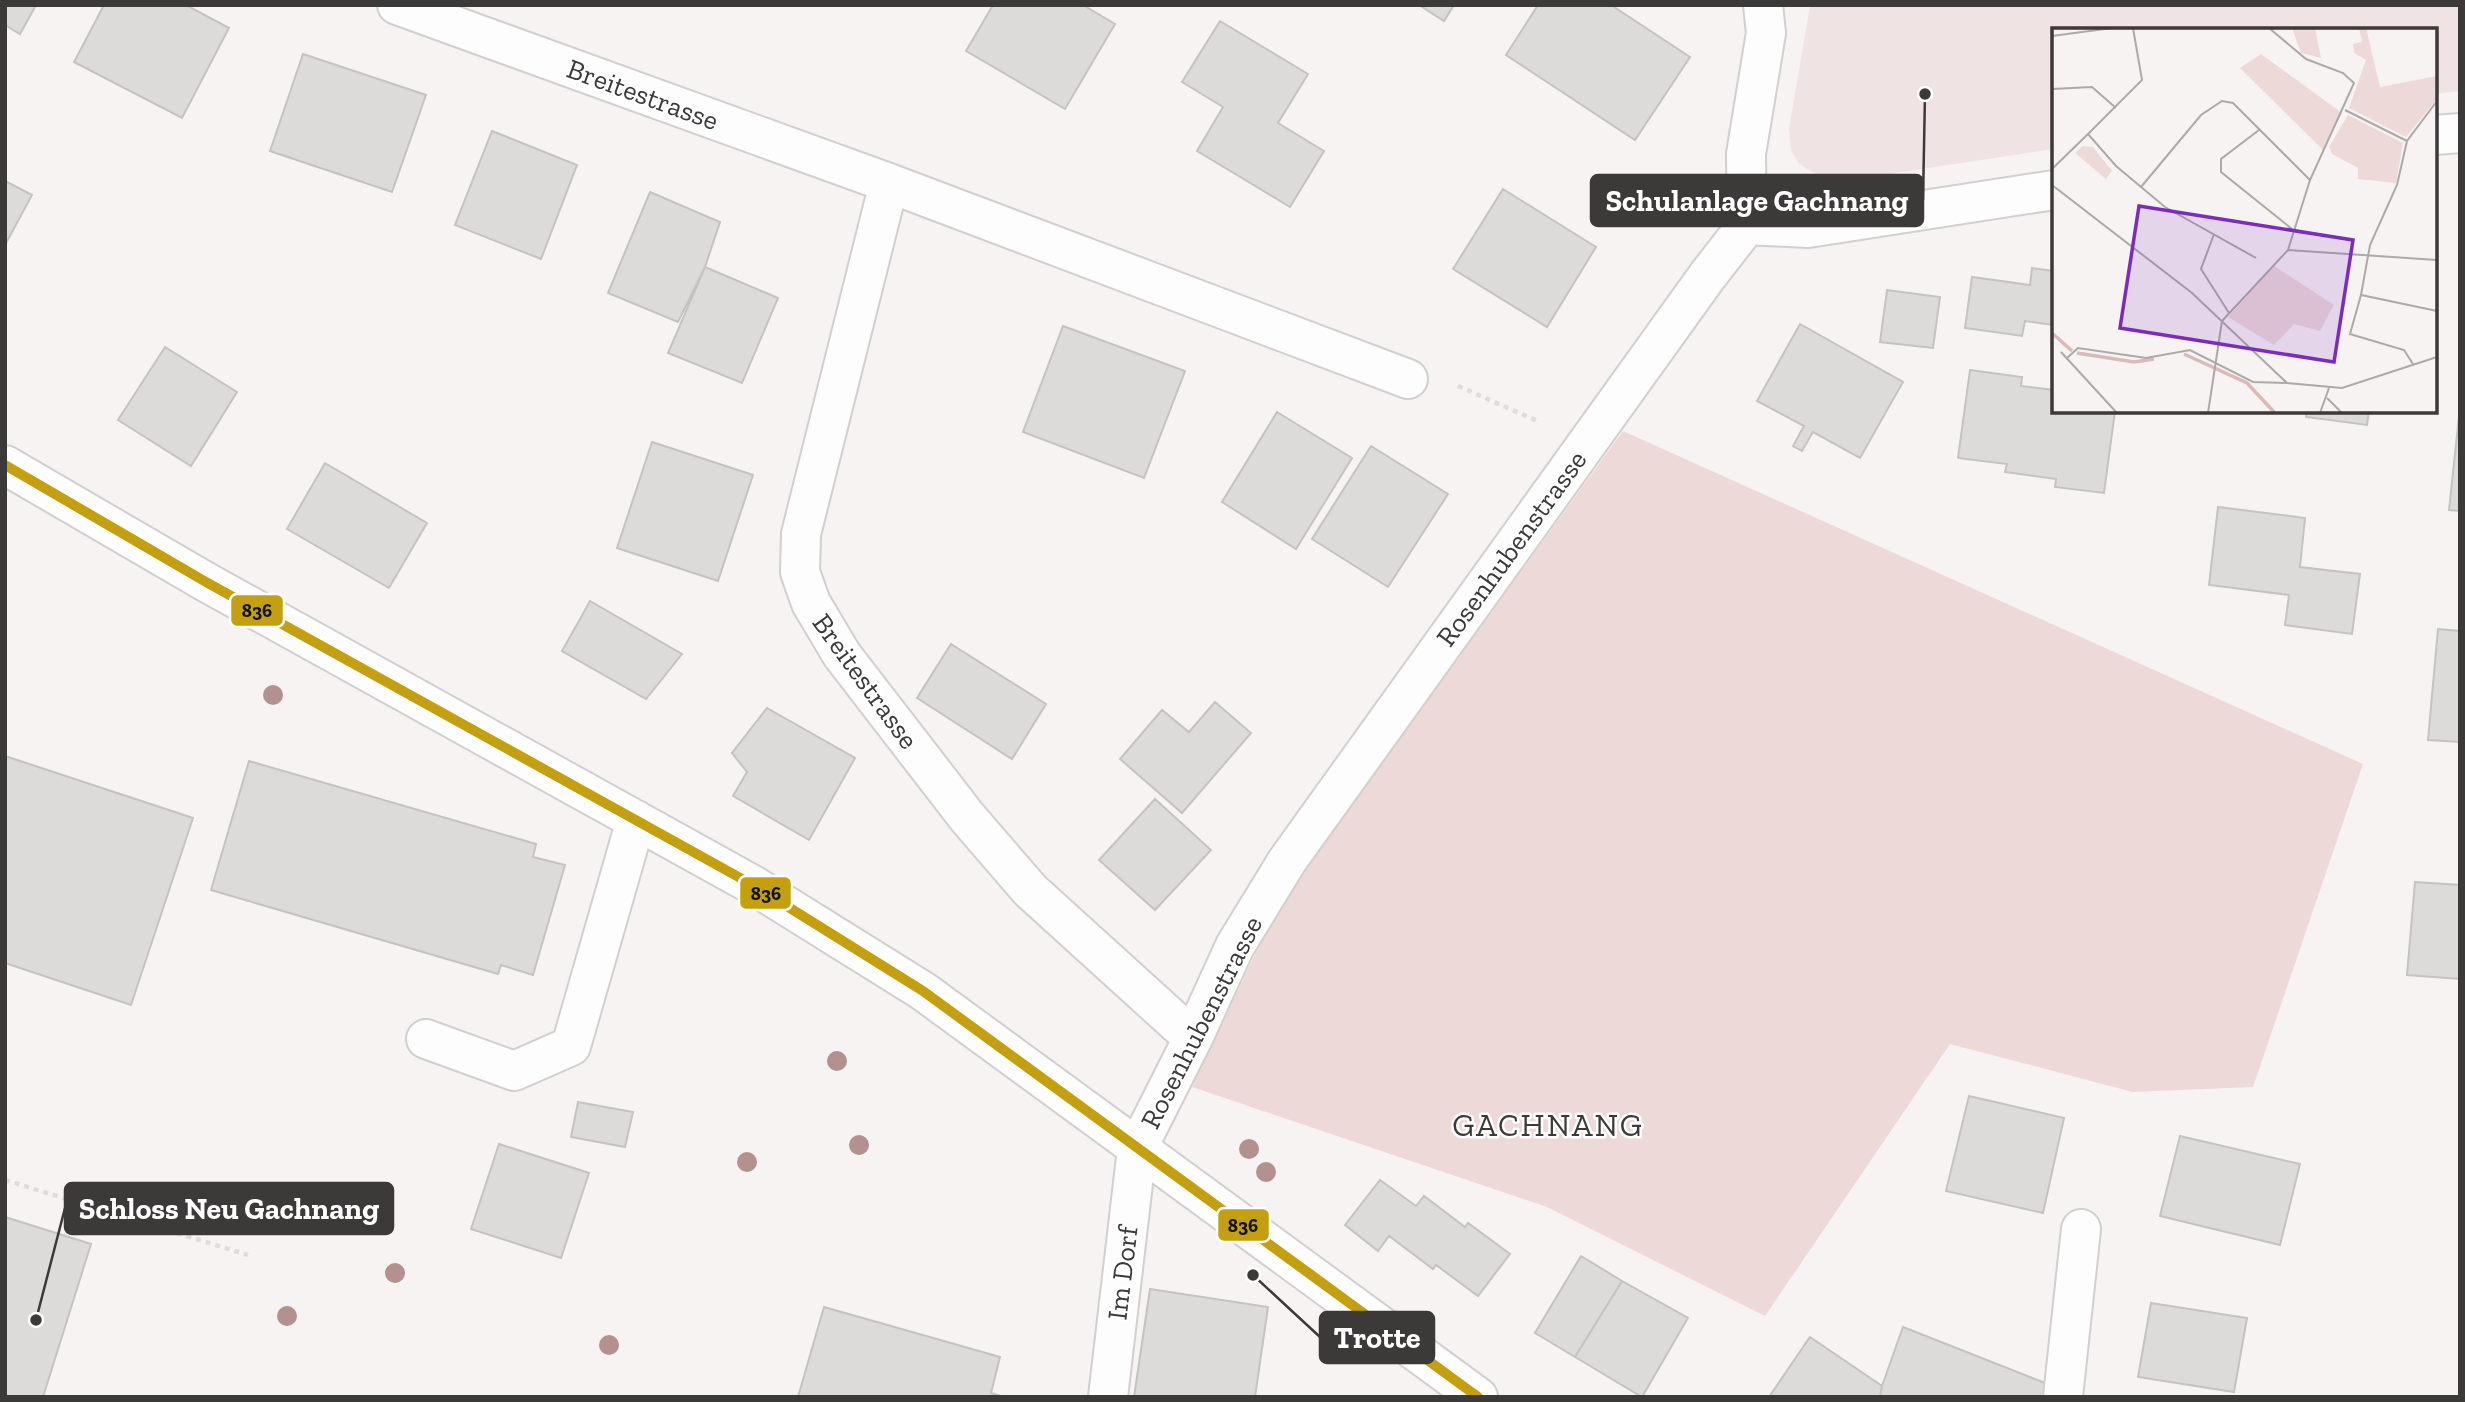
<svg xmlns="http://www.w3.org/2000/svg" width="2465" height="1402" font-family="'Zilla Slab',serif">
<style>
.built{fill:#efe4e3}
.green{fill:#edd9d8}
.building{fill:#dddada;stroke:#c5c2c2;stroke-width:2}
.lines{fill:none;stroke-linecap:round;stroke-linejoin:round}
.minor-casing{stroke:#d2cfcf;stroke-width:42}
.path{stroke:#dedddd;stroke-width:4.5;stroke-dasharray:5 5;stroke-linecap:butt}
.minor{stroke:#fefdfd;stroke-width:38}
.bus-1-casing{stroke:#fff;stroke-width:16}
.bus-1{stroke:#c4a011;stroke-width:10}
.tree{fill:#b2918e}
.labels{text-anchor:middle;stroke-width:5;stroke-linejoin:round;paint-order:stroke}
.street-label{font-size:28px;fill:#3c3939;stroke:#fff}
.quarter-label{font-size:32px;letter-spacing:2px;fill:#3c3939;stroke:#fff}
.inset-river{fill:none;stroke:#dabab8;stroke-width:3.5}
.inset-road{fill:none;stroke:#aca9a9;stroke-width:2}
.view{fill:#7b2cbf;fill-opacity:0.15;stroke:#7b2cbf;stroke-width:3.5}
.inset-edge{fill:none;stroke:#3c3939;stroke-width:3.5}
.leader{fill:none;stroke:#3c3939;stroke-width:2.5}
.callout-dot{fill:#3c3939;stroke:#fff;stroke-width:2.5}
.callout{fill:#3c3939;stroke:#3c3939;stroke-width:2.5}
.callout-label{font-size:30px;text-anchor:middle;font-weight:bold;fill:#fff}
.line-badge{stroke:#fff;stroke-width:2.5}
.pale-badge-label{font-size:19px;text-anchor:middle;font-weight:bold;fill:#111}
</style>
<rect width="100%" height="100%" fill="#f7f3f3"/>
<path class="built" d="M 1810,5 L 2460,5 L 2460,91 L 2435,94 L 2435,30 L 2054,30 L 2054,149 L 1842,181 L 1828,181 L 1799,164 L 1791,150 L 1789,129 Z"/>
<path class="green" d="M 1623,431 L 2363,764 L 2253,1087 L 2133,1092 L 1950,1044 L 1765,1316 L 1547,1207 L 1192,1087 L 1280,902 Z"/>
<path class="building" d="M 5,5 L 36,5 L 20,34 L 5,25 Z
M 104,5 L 186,5 L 229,28 L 182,118 L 74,62 Z
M 993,5 L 1083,5 L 1115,24 L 1065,109 L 966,51 Z
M 1419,5 L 1454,5 L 1444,21 Z
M 1538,5 L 1611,5 L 1690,57 L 1635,140 L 1506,55 Z
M 1220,21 L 1308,74 L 1278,123 L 1324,151 L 1290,207 L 1197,151 L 1223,107 L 1182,82 Z
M 303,54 L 426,95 L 392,192 L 270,151 Z
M 492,131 L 577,165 L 541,259 L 455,225 Z
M 5,181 L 32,195 L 5,245 Z
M 1503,189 L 1596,247 L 1547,327 L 1453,269 Z
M 650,192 L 720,222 L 705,267 L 678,322 L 608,293 Z
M 705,267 L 778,298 L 742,383 L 668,353 Z
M 2032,268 L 2054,271 L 2054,325 L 2025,321 L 2022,336 L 1965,328 L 1972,277 L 2030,285 Z
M 1887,290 L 1940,297 L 1933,348 L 1880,342 Z
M 1800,324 L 1903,382 L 1860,458 L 1813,432 L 1802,451 L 1793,446 L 1804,426 L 1757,401 Z
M 1063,326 L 1185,371 L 1144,478 L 1023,432 Z
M 165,347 L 237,392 L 191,466 L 118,420 Z
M 1970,370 L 2022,377 L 2021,386 L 2054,390 L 2054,411 L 2115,411 L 2104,493 L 2055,487 L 2056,479 L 2005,472 L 2007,464 L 1958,458 Z
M 2307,411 L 2369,411 L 2367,425 L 2306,417 Z
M 1277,412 L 1352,458 L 1296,549 L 1222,502 Z
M 2459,416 L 2460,416 L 2460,511 L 2449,510 Z
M 652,442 L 753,475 L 718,581 L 617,548 Z
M 1371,446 L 1448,494 L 1388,587 L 1312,539 Z
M 325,463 L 427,523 L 389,588 L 287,529 Z
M 2218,507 L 2305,518 L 2300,567 L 2360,574 L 2352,634 L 2285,625 L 2289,595 L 2209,585 Z
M 590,601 L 682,654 L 646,699 L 562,651 Z
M 2438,629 L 2460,631 L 2460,742 L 2428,740 Z
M 951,644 L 1046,704 L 1012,759 L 917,698 Z
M 1215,702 L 1251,733 L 1182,813 L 1120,759 L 1162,710 L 1189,732 Z
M 767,708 L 855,758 L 809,840 L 733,796 L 747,772 L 732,753 Z
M 5,756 L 193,818 L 131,1005 L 5,963 Z
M 249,761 L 536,844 L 533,857 L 565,865 L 533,975 L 501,965 L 498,974 L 211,890 Z
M 1155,799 L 1211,850 L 1155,910 L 1099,860 Z
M 2415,882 L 2460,885 L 2460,979 L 2407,975 Z
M 1969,1096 L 2064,1118 L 2043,1213 L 1946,1191 Z
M 578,1102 L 633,1112 L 625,1147 L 571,1137 Z
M 2180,1136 L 2300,1164 L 2280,1245 L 2160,1216 Z
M 499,1144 L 589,1173 L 561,1258 L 471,1229 Z
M 1380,1180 L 1416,1206 L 1424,1196 L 1465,1227 L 1468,1223 L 1510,1254 L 1478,1296 L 1436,1265 L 1433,1269 L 1389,1236 L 1378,1251 L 1345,1225 Z
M 5,1217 L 91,1244 L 43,1397 L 5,1396 Z
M 1581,1256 L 1622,1281 L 1575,1357 L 1535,1333 Z
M 1622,1281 L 1688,1318 L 1642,1397 L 1575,1357 Z
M 1150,1289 L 1268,1307 L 1255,1397 L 1134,1397 Z
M 2151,1303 L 2247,1318 L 2234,1392 L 2138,1377 Z
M 824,1307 L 1000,1357 L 991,1393 L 1004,1397 L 798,1397 Z
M 1903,1327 L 2045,1383 L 2044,1397 L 1880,1397 L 1882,1386 Z
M 1810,1337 L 1882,1386 L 1880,1397 L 1769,1397 Z"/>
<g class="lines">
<defs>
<path id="minor" d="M 397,5 L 889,183 L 1408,379
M 2435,135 L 2460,133
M 889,183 L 801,534 L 800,572 L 811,603 L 842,655 L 967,817 L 1030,890 L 1193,1038
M 1747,225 L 1808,228 L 2054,190
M 1747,225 L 1746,154 L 1766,33 L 1763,5
M 5,465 L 206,582 L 753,885 L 923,991 L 1478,1397
M 426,1039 L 514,1071 L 571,1046 L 636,820
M 1108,1397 L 1137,1149 L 1193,1038 L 1235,946 L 1287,861 L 1708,275 L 1747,225
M 2063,1397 L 2081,1229"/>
</defs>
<use href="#minor" class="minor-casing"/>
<path class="path" d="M 1458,386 L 1540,422
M 5,1180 L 248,1255"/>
<use href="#minor" class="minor"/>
<defs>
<path id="bus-1" d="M 5,465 L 206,582 L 753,885 L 923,991 L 1478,1397"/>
</defs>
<use href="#bus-1" class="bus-1-casing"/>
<use href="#bus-1" class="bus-1"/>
</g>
<g class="tree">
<circle cx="273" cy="695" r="10"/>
<circle cx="837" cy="1061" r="10"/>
<circle cx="859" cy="1145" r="10"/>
<circle cx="1249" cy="1149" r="10"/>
<circle cx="747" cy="1162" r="10"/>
<circle cx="1266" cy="1172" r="10"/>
<circle cx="395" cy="1273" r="10"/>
<circle cx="287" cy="1316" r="10"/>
<circle cx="609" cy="1345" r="10"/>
</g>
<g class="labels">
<g class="street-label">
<text transform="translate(643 94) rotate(20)" y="10">Breitestrasse</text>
<text transform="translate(1511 548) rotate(-54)" y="10">Rosenhubenstrasse</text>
<text transform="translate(866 681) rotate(54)" y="10">Breitestrasse</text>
<text transform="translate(1201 1022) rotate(-63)" y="10">Rosenhubenstrasse</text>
<text transform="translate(1122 1273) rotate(-83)" y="10">Im Dorf</text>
</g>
<g class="quarter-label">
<text x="1548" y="1136">GACHNANG</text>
</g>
</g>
<g transform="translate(2052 28)">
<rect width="385" height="385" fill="#f7f3f3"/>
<path d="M 240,0 L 263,0 L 269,30 L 249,25 ZM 307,0 L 314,0 L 328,59 L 385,48 L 385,71 L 354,109 L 297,80 L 314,32 L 302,25 L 301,16 L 310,14 ZM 209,26 L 290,85 L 271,122 L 188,40 ZM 296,87 L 351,115 L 344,155 L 306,151 L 306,140 L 280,126 L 277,119 ZM 31,118 L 41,119 L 60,143 L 54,151 L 23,125 ZM 222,238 L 282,277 L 268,303 L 242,296 L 222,317 L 176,289 Z" fill="#edd9d8"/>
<path class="inset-river" d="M 0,305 L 20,323M 25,325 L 82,334 L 102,331M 132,326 L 195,355 L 223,385"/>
<path class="inset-road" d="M 217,0 L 254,31 L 291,45 L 302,55 L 258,152 L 236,222M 0,8 L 60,0M 0,61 L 40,59 L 64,80M 293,82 L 355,113M 207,102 L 169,131 L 169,144 L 240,201M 36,106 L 90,52 L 81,0M 0,141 L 36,106 L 64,138 L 113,179 L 204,230M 0,157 L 140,265 L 235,355 L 290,360 L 385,329M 89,159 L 149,87 L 170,73 L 181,75 L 258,152M 162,206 L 149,241 L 177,285M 309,267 L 318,217 L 345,157 L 355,113 L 385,73M 9,324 L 65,385M 15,330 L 26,320 L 94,330 L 138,322 L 201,354 L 235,355M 361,336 L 352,322 L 298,306 L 309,267 L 385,283M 275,370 L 290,385M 156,385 L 170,293 L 236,222 L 385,232M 268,385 L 277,360"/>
<path class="view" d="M 87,178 L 301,212 L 282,334 L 68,300 Z"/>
<rect width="385" height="385" class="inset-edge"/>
</g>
<path class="leader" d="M1925 94L1923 200M36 1320L65 1208M1253 1275L1320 1337"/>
<g class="callout-dot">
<circle cx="1925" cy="94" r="7"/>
<circle cx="36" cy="1320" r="7"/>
<circle cx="1253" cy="1275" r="7"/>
</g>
<g class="callout">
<rect x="1591" y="175" width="332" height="51" rx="7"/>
<rect x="65" y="1183" width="328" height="51" rx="7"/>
<rect x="1320" y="1312" width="114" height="51" rx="7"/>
</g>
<g class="callout-label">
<text x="1757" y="211">Schulanlage Gachnang</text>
<text x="229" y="1219">Schloss Neu Gachnang</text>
<text x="1377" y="1348">Trotte</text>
</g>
<g class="line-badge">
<rect x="230" y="594" width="54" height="33" rx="7" fill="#c4a011"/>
<rect x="739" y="876" width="53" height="34" rx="7" fill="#c4a011"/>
<rect x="1217" y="1208" width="53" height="34" rx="7" fill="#c4a011"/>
</g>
<g class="pale-badge-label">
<text x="257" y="617">836</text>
<text x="766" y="900">836</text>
<text x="1243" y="1232">836</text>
</g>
<rect width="2465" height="1402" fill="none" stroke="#3c3939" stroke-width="14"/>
</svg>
